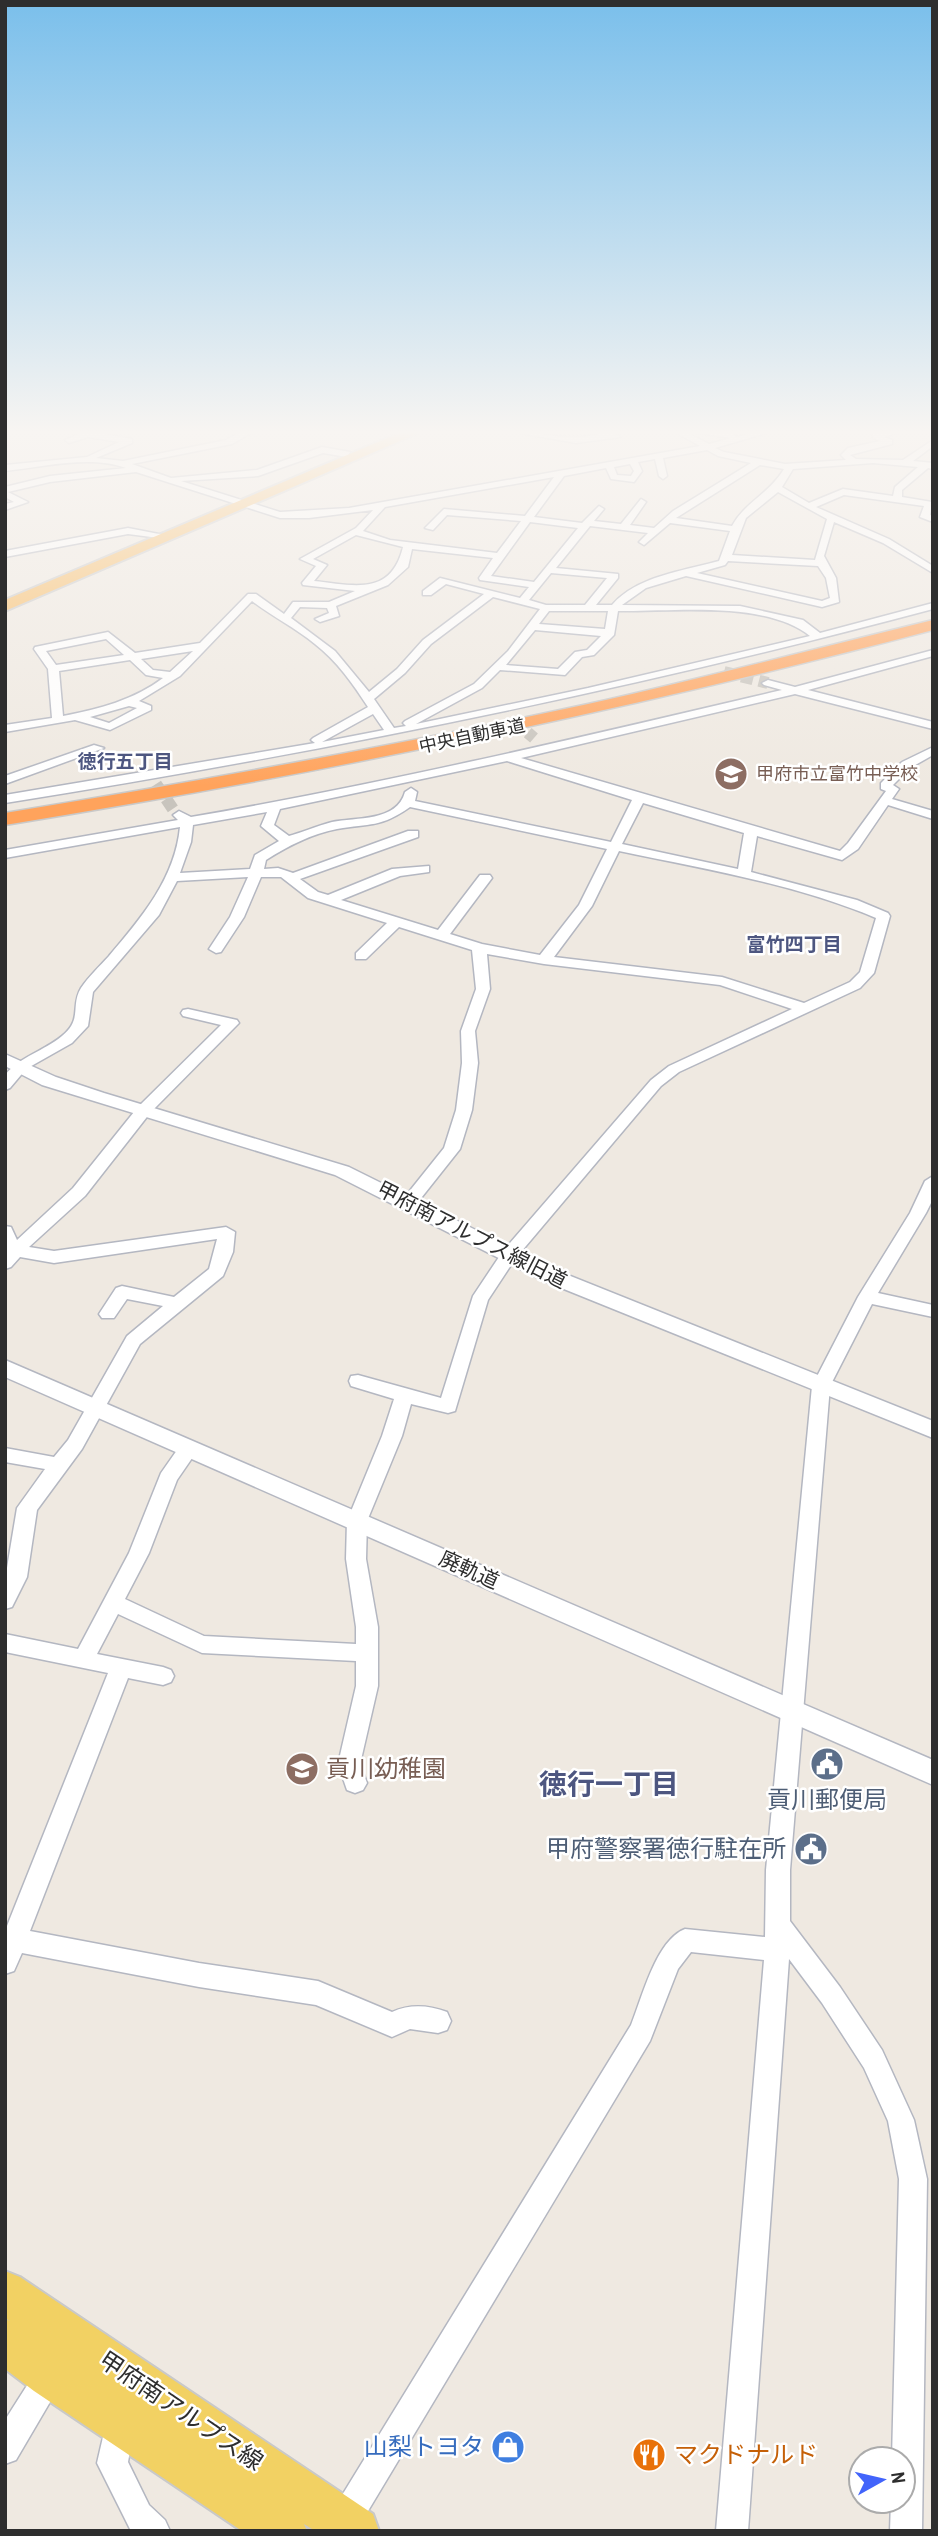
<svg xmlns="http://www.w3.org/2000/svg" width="938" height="2536" font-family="'Archivo Narrow','Noto Sans JP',sans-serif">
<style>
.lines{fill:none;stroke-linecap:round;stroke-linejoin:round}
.minor-tunnel{stroke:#c8c4bd;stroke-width:12;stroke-dasharray:12 6;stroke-linecap:butt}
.minor-casing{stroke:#b4b7c1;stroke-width:3}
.tertiary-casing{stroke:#b4b7c1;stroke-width:3}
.primary-casing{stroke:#c9c9c9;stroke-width:4}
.trunk-casing{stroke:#c9c9c9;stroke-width:4}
.motorway-casing{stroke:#c9c9c9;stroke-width:3}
.minor{fill:#fff;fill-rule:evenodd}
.tertiary{fill:#fff;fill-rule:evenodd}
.primary{fill:#f2d163;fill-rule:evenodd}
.trunk{fill:#f8ba60;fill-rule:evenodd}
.motorway{fill:#ffa35c;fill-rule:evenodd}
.labels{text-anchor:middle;stroke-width:5;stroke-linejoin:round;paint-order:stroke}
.far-street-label{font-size:18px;fill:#2e2e2e;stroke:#fff}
.far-education-label{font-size:18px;fill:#785e54;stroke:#fff;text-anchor:start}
.far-neighbourhood-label{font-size:19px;font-weight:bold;fill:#4d5680;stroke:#fff}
.street-label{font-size:21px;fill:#2e2e2e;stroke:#fff}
.near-education-label{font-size:24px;fill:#785e54;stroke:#fff;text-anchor:start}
.near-service-label{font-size:24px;fill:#4e5e75;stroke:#fff}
.near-street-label{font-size:24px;fill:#2e2e2e;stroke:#fff}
.near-shop-label{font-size:24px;fill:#366cbe;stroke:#fff;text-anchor:end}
.near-food-label{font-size:24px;fill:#c56008;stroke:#fff;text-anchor:start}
.near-neighbourhood-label{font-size:28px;font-weight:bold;fill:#4d5680;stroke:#fff}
</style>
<rect width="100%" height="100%" fill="#efe9e1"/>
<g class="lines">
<path class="minor-tunnel" d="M 724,672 L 768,683
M 514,721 L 534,738
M 156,784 L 175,812"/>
<defs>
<path id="minor" d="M 87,431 L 132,439 L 132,443 L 96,458 L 123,461 L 226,440 L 242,431 L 265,431 L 249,434 L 232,444 L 132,464 L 171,478 L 257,470 L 322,447 L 350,452 L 347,457 L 323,453 L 258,476 L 181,481 L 280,512 L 349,508 L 700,446 L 673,431 L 684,431 L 709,444 L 731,438 L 686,431 C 700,431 728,428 737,437 L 759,431 L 773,431 L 715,448 L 724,452 L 785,464 L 846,460 L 841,455 L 848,448 L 880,441 L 873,438 L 873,434 L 902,431 L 884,437 L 892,440 L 892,444 L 850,455 L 856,459 L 903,460 L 933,440 L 933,446 L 913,461 L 933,463 L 933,469 L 928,468 L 902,490 L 902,497 L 932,502 L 930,515 L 933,516 L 933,522 L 920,517 L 924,506 L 844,495 L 816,507 L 889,539 L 933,566 L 933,573 L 883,543 L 834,522 L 824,556 L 836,578 L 839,602 L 822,607 L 686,576 L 646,588 L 622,605 L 740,606 L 803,620 L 820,633 L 933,603 L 933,609 C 627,691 318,753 5,803 L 5,795 L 315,743 L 311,740 L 313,738 L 368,707 C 353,684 337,661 315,644 C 294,627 273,617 252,601 L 180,676 L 139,701 L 151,706 L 151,710 L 110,730 L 75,720 L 5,732 L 5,725 L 52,718 L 48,669 L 34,649 L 35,647 L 108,632 L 135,653 L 200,643 L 248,594 L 256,594 L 284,614 L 293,602 L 329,602 L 355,591 L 303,585 L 302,583 L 316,566 L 300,559 L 356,528 L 373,510 L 309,518 L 280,518 L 136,472 L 50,482 L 8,492 L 28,502 L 5,510 L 5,504 L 14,502 L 5,497 L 5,487 L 50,476 L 126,468 C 89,455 44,467 5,471 L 5,465 L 87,457 L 119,442 L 88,437 L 69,443 L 65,440 ZM 707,450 L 718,456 L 751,463 L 673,511 L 654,528 L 630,525 L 646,502 L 641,499 L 621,524 L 594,521 L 604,509 L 599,506 L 582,523 L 534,517 L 564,476 L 606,468 L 611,479 L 634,482 L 642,471 L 638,462 L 655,459 L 659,476 L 663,479 L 667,476 L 663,458 ZM 873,463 L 918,467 L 895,487 L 893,496 L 843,489 L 809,503 L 782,487 L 793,469 ZM 630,464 L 634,471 L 631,476 L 617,475 L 614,467 ZM 760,465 L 784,469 C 769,494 745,502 732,526 L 676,518 ZM 554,477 L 525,516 L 444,509 L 425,528 L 433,530 L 447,515 L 521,521 L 497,553 L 390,540 L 363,531 L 385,507 ZM 778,492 L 827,519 L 815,560 L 732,555 L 746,518 ZM 530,522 L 578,528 L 534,582 L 491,576 ZM 670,523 L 730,531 L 719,561 C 683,571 637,576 612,605 L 596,605 L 618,578 L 618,574 L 556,568 L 590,526 L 648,533 L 639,542 L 644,545 ZM 356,535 L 403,547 C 391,597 353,585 314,581 L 327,565 L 313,559 ZM 412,549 L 493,558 L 479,578 L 480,580 L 529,587 L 520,598 L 440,578 L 423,591 L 423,595 L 431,595 L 446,584 L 484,594 L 423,640 L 397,669 L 369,692 L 335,651 L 291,618 L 300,607 L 327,608 L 329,613 L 315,619 L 320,622 L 339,616 L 336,606 L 388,585 L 408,567 ZM 728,561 L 818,566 L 826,578 L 830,598 L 822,601 L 697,573 L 725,565 ZM 551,573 L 607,578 L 585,605 L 546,605 L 529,600 ZM 493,597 L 540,609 L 508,651 L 474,684 L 405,721 L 403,723 L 406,726 L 394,728 L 374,699 L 405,673 L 431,644 ZM 549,611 L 608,611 L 605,629 L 539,624 ZM 618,611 C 673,612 765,600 810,636 L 588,688 L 416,724 L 482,688 L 500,670 L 565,675 L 582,657 L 594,655 L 614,635 ZM 535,630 L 601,636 L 587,650 L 575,652 L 558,669 L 506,665 ZM 106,639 L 124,655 L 56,665 L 46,651 ZM 193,651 L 170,672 L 153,670 L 141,659 ZM 130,660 L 146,675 L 163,678 C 134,700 99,709 63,716 L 59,671 ZM 129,706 L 137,708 L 109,723 L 90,717 ZM 373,714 L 384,730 L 322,742 Z
M 508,431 C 531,431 554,438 577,437 C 592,437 607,429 621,437 L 576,443 Z
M 128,528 L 164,535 L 159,538 L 128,534 L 5,557 L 5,551 Z
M 933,650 L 933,656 L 808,690 L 933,722 L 933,729 L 795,694 L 521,758 L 840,851 L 848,843 L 886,791 L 881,789 L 881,783 L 902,762 L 933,747 L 933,755 L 910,768 L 893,785 L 899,789 L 892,799 L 933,811 L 933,819 L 888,805 L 858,849 L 842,860 L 757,836 L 751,872 L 857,900 L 888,913 L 890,916 L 874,973 L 860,988 L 679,1072 L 661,1086 L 515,1259 L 488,1300 L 455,1411 L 448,1413 L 411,1404 L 402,1436 L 367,1521 L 366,1559 L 378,1627 L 378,1686 L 360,1764 L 367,1783 L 363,1790 L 355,1793 L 347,1790 L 338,1764 L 356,1686 L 356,1661 L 202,1653 L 118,1614 L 97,1654 L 163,1667 L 171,1670 L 174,1676 L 171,1682 L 163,1685 L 128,1678 L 30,1931 L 199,1963 L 318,1981 L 392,2012 C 410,2004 428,2005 447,2012 L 451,2021 L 447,2030 L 438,2033 L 410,2029 L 392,2037 L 316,2005 L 199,1987 L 22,1953 L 14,1971 L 5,1974 L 5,1931 L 108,1673 L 5,1652 L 5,1634 L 78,1649 L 129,1553 L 161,1473 L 182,1443 L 196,1443 L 199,1448 L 177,1480 L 149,1553 L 125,1599 L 204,1636 L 356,1644 L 356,1627 L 346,1559 L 347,1521 L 382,1436 L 394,1399 L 351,1386 L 349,1381 L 351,1376 L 358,1375 L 441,1398 L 473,1296 L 503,1251 L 651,1080 L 669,1066 L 792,1009 L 720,985 L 544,964 L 487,954 L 490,989 L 475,1031 L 478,1063 L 472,1110 L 460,1149 L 414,1207 L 408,1208 L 400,1203 L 444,1148 L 456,1110 L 462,1063 L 461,1031 L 476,989 L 472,950 L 399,927 L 366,959 L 356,959 L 356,953 L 387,923 L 308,898 L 281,877 L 261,877 L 244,917 L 221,952 L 216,953 L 209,949 L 230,917 L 248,877 L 177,881 L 159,915 L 93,992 L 88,1026 L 72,1043 L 26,1069 L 10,1088 L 5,1090 L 5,1075 C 21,1056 44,1051 62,1036 C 83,1019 70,1006 81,988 C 88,977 100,966 109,956 C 141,918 175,879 180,827 L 5,858 L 5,850 L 178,820 L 173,815 L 179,811 L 191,817 C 389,783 586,736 782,690 L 764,685 L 762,683 L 768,680 L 795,687 ZM 507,761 L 632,800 L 611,842 L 415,801 L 417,792 L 411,788 L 405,792 C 397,822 356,817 332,822 C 317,826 303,832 289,836 L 274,825 L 280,809 ZM 643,803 L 744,833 L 738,869 L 622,844 ZM 410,807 L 607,849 L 579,905 L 540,955 L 482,944 L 450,934 L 492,878 L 490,875 L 480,875 L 438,930 L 341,900 L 400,876 L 429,872 L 429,866 L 392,869 L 328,895 L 318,892 L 300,879 L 418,837 L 418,831 L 408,831 L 293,873 L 278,868 L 264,869 L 266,860 C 288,846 311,834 337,829 C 371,823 380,828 410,807 ZM 267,812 L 261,826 L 279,841 L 255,855 L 250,869 L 180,873 L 191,842 L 193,825 ZM 619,851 C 705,869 795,884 876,918 L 860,972 L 850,982 L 804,1003 L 722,977 L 554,957 L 592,906 Z
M 94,745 L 104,748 L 5,784 L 5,776 Z
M 188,1009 L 237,1020 L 239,1023 L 150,1113 L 85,1196 L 29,1247 L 54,1251 L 226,1227 L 235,1232 L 233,1252 L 223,1276 L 140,1344 L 82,1449 L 37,1510 L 27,1577 L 12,1607 L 5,1609 L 5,1580 L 17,1508 L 45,1469 L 5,1462 L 5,1448 L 54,1457 L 68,1440 L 127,1336 L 163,1306 L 127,1299 L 114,1318 L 102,1318 L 99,1314 L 116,1288 L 122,1286 L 174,1297 L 209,1269 L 217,1239 L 54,1263 L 20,1257 L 11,1267 L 5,1269 L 5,1226 L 11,1227 L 17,1240 L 73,1188 L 138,1107 L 221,1025 L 183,1016 L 181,1013 L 183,1010 Z
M 933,1176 L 933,1199 L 926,1213 L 878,1293 L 933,1305 L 933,1317 L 872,1304 L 830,1386 L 790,1870 L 790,1921 L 840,1987 L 882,2050 L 914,2120 L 927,2179 L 922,2531 L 890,2531 L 891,2501 L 903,2501 L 903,2459 L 892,2459 L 899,2179 L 888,2121 L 864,2068 L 822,2003 L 789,1959 L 748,2531 L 716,2531 L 764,1960 L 691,1952 L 678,1969 L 650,2041 L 356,2531 L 332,2531 L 328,2521 L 333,2510 L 631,2025 C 642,1998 656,1940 685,1929 L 765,1937 L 766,1870 L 812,1386 L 858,1297 L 910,1213 L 925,1181 Z
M 50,2360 L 60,2365 L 65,2375 L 60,2385 L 16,2460 L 5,2464 L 5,2420 L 40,2365 Z
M 120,2407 L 131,2411 L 135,2422 L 128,2462 L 149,2505 L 165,2520 L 170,2531 L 131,2531 L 97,2463 L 109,2411 Z"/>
<path id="tertiary" d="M 5,1054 L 56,1077 L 104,1093 L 349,1167 L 558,1271 L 933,1421 L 933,1438 L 544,1281 L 335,1175 L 42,1085 L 5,1066 Z
M 5,1360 L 933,1760 L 933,1785 L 5,1377 Z"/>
<path id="primary" d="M 5,2271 L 20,2277 L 373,2514 L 379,2531 L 315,2531 L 304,2524 L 307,2531 L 242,2531 L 34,2391 L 5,2369 L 5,2319 L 10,2321 L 5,2318 Z"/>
<path id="trunk" d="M 404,431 L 423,431 L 5,611 L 5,600 Z"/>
<path id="motorway" d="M 933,620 L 933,630 C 626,711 318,774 5,825 L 5,813 C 200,781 395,746 588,704 C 704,678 818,648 933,620 Z"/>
</defs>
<use href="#minor" class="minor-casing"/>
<use href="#tertiary" class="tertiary-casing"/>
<use href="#primary" class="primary-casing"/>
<use href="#trunk" class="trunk-casing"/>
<use href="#motorway" class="motorway-casing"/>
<use href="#minor" class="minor"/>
<use href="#tertiary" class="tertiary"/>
<use href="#primary" class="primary"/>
<use href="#trunk" class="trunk"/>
<use href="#motorway" class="motorway"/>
</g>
<linearGradient id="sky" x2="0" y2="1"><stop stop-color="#7abfeb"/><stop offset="0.55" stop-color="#f8f5f2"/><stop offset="1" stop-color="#f8f5f2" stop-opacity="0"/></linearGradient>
<rect width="938" height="786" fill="url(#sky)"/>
<defs>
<symbol id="school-disc" viewBox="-11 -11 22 22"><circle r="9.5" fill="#8d6e63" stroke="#fff"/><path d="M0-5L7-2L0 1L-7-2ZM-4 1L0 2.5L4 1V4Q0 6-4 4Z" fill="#fff"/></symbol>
<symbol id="civic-disc" viewBox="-11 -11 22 22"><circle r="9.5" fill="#5c6f8a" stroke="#fff"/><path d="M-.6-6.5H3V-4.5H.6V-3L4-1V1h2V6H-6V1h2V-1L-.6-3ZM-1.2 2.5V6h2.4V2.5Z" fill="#fff"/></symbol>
<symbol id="shop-disc" viewBox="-11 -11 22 22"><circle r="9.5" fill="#3f7fe0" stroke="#fff"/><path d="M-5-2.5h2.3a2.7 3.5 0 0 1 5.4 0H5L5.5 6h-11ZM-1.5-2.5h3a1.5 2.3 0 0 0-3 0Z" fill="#fff"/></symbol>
<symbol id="restaurant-disc" viewBox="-11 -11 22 22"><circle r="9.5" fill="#e8710a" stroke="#fff"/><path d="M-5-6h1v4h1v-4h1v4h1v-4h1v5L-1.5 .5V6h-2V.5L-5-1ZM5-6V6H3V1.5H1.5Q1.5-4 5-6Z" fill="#fff"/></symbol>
</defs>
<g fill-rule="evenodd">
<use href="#school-disc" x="712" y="755" width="38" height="38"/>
<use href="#civic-disc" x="808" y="1745" width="38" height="38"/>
<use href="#school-disc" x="283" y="1750" width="38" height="38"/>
<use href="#civic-disc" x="792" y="1830" width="38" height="38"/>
<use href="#shop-disc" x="489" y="2428" width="38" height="38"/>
<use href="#restaurant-disc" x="630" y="2436" width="38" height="38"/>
</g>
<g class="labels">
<g class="far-street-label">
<text transform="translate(472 736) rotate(-12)" y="6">中央自動車道</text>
</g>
<g class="far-education-label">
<text x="756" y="780">甲府市立富竹中学校</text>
</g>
<g class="far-neighbourhood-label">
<text x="125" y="768">徳行五丁目</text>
<text x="794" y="951">富竹四丁目</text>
</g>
<g class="street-label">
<text transform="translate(472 1235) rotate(27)" y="7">甲府南アルプス線旧道</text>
<text transform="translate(469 1570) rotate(24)" y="7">廃軌道</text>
</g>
<g class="near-education-label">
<text x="326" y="1777">貢川幼稚園</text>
</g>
<g class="near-service-label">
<text x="827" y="1808">貢川郵便局</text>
<text x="786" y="1857" text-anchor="end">甲府警察署徳行駐在所</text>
</g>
<g class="near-street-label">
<text transform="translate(181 2411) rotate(34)" y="8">甲府南アルプス線</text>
</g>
<g class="near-shop-label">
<text x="484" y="2455">山梨トヨタ</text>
</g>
<g class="near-food-label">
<text x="674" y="2463">マクドナルド</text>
</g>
<g class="near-neighbourhood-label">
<text x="609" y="1794">徳行一丁目</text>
</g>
</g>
<rect width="938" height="2536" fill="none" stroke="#2e2e2e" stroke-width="14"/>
<g transform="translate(882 2480) rotate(82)"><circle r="33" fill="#ffffff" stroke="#ababab" stroke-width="2"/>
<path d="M0-5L12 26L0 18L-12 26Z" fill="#4264fb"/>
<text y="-10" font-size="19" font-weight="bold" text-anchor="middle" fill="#2e2e2e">N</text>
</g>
</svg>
